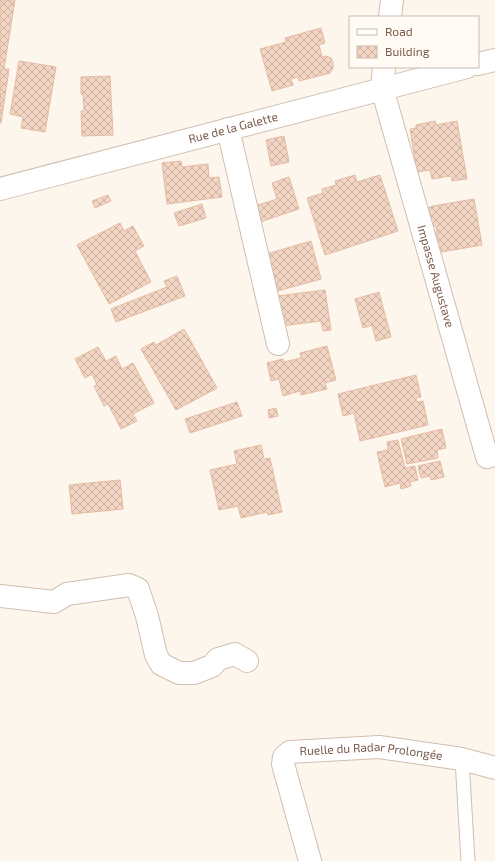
<svg xmlns="http://www.w3.org/2000/svg" width="495" height="861" font-family="'Exo 2',sans-serif">
<style>
.building{fill:url(#building-cross-hatch);stroke:#e6bba3}
.lines{fill:none;stroke-linecap:round;stroke-linejoin:round}
.service-casing{stroke:#d1beb0;stroke-width:15}
.minor-casing{stroke:#d1beb0;stroke-width:24}
.service{stroke:#fff;stroke-width:13}
.minor{stroke:#fff;stroke-width:22}
.labels{text-anchor:middle;stroke-width:3.5;stroke-linejoin:round;paint-order:stroke}
.street-label{font-size:12px;fill:#7a5c4d;stroke:#fffaf3}
</style>
<defs>
<pattern id="building-cross-hatch" width="8" height="8" patternUnits="userSpaceOnUse"><rect width="8" height="8" fill="#f3d5c3"/><path d="M0 0l8 8M0 8l8-8" fill="none" stroke="#cab0a1"/></pattern>
</defs>
<rect width="100%" height="100%" fill="#fdf6ec"/>
<path class="building" d="M 0,0 L 15,0 L 4,69 L 9,69 L 1,123 L 0,123 Z
M 321,28 L 325,43 L 319,45 L 322,57 L 326,56 L 331,58 L 333,62 L 333,68 L 330,73 L 299,81 L 298,77 L 291,79 L 293,85 L 272,91 L 260,49 L 286,42 L 285,38 Z
M 19,61 L 56,67 L 45,132 L 21,128 L 23,117 L 10,114 Z
M 110,76 L 113,135 L 82,136 L 81,111 L 84,111 L 83,94 L 81,94 L 81,77 Z
M 435,121 L 436,125 L 457,121 L 467,179 L 452,181 L 451,176 L 432,179 L 430,170 L 417,172 L 410,129 L 416,128 L 416,125 Z
M 284,136 L 289,162 L 271,166 L 266,140 Z
M 181,161 L 182,167 L 208,164 L 209,178 L 219,177 L 222,197 L 167,204 L 162,163 Z
M 355,175 L 357,182 L 380,175 L 398,231 L 325,255 L 307,198 L 323,193 L 322,189 L 336,185 L 335,181 Z
M 289,177 L 299,209 L 260,222 L 255,206 L 277,199 L 272,183 Z
M 108,195 L 111,201 L 95,208 L 92,201 Z
M 474,199 L 482,245 L 436,253 L 432,233 L 437,232 L 436,226 L 430,225 L 426,214 L 428,208 L 433,206 Z
M 202,204 L 206,218 L 179,226 L 174,213 Z
M 120,223 L 124,231 L 133,226 L 144,246 L 135,251 L 151,282 L 109,304 L 77,245 Z
M 311,241 L 321,279 L 274,292 L 263,255 Z
M 177,276 L 185,296 L 116,322 L 111,309 L 167,287 L 164,281 Z
M 325,290 L 331,330 L 323,331 L 321,321 L 281,326 L 277,296 Z
M 379,292 L 391,337 L 376,341 L 372,325 L 363,328 L 355,299 Z
M 184,329 L 217,388 L 176,410 L 141,349 L 154,342 L 156,345 Z
M 327,346 L 336,380 L 325,383 L 327,389 L 301,395 L 300,391 L 283,396 L 279,379 L 271,381 L 267,363 L 283,359 L 284,362 L 301,358 L 300,353 Z
M 98,347 L 106,361 L 116,356 L 122,369 L 133,363 L 154,403 L 133,414 L 137,421 L 121,429 L 108,404 L 104,406 L 94,386 L 97,385 L 92,374 L 85,378 L 75,359 Z
M 416,375 L 421,397 L 416,398 L 417,402 L 423,401 L 428,425 L 360,441 L 354,413 L 343,416 L 338,394 Z
M 237,402 L 242,416 L 190,433 L 185,419 Z
M 276,408 L 278,416 L 269,418 L 268,410 Z
M 442,429 L 446,448 L 437,450 L 438,458 L 407,464 L 401,439 Z
M 398,440 L 405,468 L 415,466 L 418,480 L 410,482 L 411,486 L 401,489 L 400,483 L 385,487 L 377,452 L 388,450 L 387,442 Z
M 261,445 L 264,459 L 270,458 L 282,512 L 268,515 L 267,512 L 241,518 L 238,506 L 219,510 L 210,470 L 237,464 L 234,451 Z
M 440,461 L 444,477 L 431,480 L 430,476 L 421,478 L 418,466 Z
M 120,480 L 123,509 L 72,514 L 69,485 Z"/>
<g class="lines">
<defs>
<path id="service" d="M 462,759 L 468,861"/>
<g id="minor">
<path d="M 390,17 L 392,0"/>
<path d="M 478,64 L 495,60"/>
<path id="s1" d="M 384,67 L 382,88 L 487,457 L 495,455"/>
<path d="M 228,129 L 278,344"/>
<path id="s2" d="M 0,189 L 467,67"/>
<path d="M 0,596 L 54,602 L 67,594 L 129,585 L 138,589 L 147,616 L 156,655 L 161,664 L 179,673 L 194,673 L 212,666 L 218,659 L 235,654 L 247,661"/>
<path id="s3" d="M 310,861 L 283,764 L 284,757 L 290,752 L 379,747 L 462,759 L 495,768"/>
</g>
</defs>
<use href="#service" class="service-casing"/>
<use href="#minor" class="minor-casing"/>
<use href="#service" class="service"/>
<use href="#minor" class="minor"/>
</g>
<g class="labels">
<g class="street-label">
<text dy="4" stroke="none"><textPath href="#s2" startOffset="241">Rue de la Galette</textPath></text>
<text dy="4" stroke="none"><textPath href="#s1" startOffset="217">Impasse Augustave</textPath></text>
<text dy="4" stroke="none"><textPath href="#s3" startOffset="197">Ruelle du Radar Prolongée</textPath></text>
</g>
</g>
<rect x="349" y="16" width="130" height="52" fill="#fffaf3" stroke="#cabbb1"/>
<rect x="357" y="29" width="20" height="6" fill="#ffffff" stroke="#cabbb1"/>
<text x="385" y="36" font-size="12" fill="#7a5c4d">Road</text>
<rect x="357" y="46" width="20" height="12" fill="url(#building-cross-hatch)" stroke="#cabbb1"/>
<text x="385" y="56" font-size="12" fill="#7a5c4d">Building</text>
</svg>
